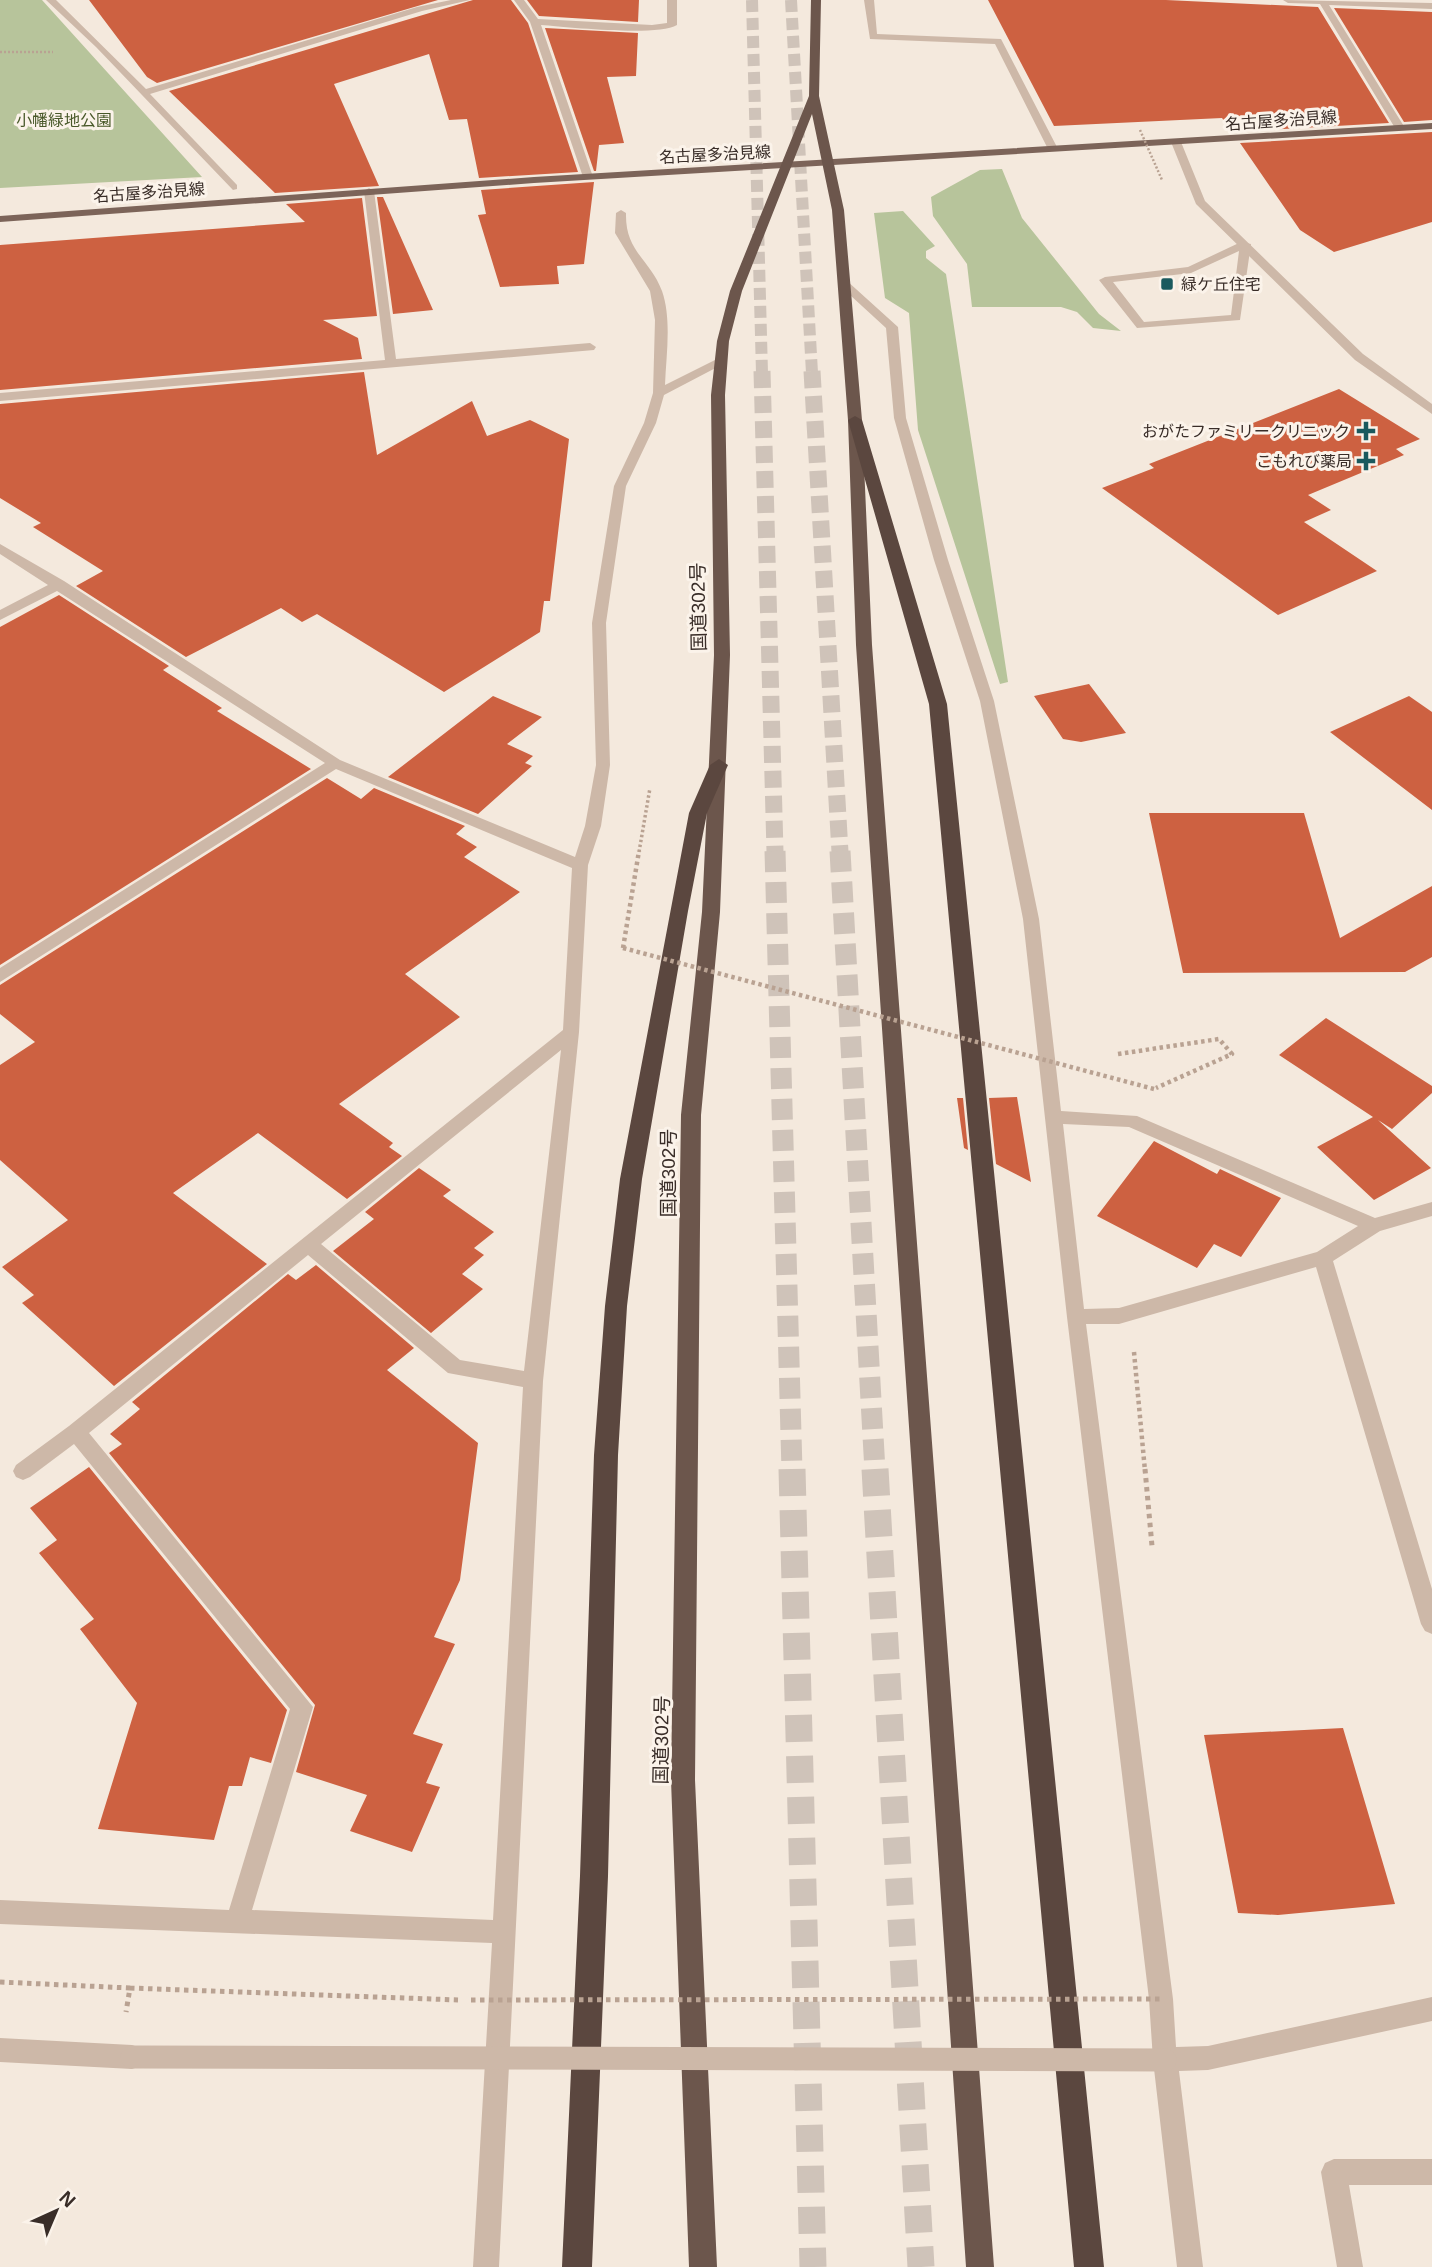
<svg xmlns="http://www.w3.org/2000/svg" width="1432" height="2267" font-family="Helvetica,'Noto Sans JP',sans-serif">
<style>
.green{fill:#b7c49b}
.building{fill:#cd6141}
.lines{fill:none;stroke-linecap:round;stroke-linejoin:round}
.motorway-tunnel-far3{stroke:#cfc3b9;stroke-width:12;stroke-dasharray:12 6;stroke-linecap:butt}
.motorway-tunnel-far2{stroke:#cfc3b9;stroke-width:17;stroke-dasharray:17 8;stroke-linecap:butt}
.motorway-tunnel-far1{stroke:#cfc3b9;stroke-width:21;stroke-dasharray:21 10;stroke-linecap:butt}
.motorway-tunnel{stroke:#cfc3b9;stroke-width:27;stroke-dasharray:27 14;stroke-linecap:butt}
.path-far3{stroke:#b9a292;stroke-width:2.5;stroke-dasharray:2 2;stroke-linecap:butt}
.path-far2{stroke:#b9a292;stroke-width:3.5;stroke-dasharray:2.5 2.5;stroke-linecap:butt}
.path-far1{stroke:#b9a292;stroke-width:4.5;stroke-dasharray:3.5 3.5;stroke-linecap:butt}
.path{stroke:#b9a292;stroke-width:5;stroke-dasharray:4.5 4.5;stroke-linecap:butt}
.service{fill:#cdb8a8;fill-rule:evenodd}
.minor{fill:#cdb8a8;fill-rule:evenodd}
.primary{fill:#7c6459;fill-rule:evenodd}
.trunk{fill:#6c564c;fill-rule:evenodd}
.motorway{fill:#5b473f;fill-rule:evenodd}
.path-bridge-far2{stroke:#b9a292;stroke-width:2.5;stroke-dasharray:2 2;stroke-linecap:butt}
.path-bridge-far1{stroke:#b9a292;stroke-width:4.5;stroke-dasharray:3.5 3.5;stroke-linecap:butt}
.path-bridge{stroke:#b9a292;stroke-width:5;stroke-dasharray:4.5 4.5;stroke-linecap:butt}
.minor-bridge{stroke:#cdb8a8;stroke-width:23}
.poi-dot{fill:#1b5a5e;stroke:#fbf3ea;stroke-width:2.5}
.labels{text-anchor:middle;stroke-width:6;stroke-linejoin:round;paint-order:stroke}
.far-park-label{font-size:16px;fill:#49592a;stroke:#fbf3ea}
.far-street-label{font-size:16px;fill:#392d28;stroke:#fbf3ea}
.far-poi-label{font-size:16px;fill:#392d28;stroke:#fbf3ea;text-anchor:end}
.street-label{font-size:19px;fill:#392d28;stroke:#fbf3ea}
</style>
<rect width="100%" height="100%" fill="#f4e9dd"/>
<path class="green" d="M 0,0 L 42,0 L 202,177 L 0,188 Z
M 1002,169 L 1022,218 L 1099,314 L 1121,331 L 1093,328 L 1077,312 L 1061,307 L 972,307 L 967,264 L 933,216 L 931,197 L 980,170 Z
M 903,211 L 935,246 L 926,251 L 926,258 L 946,274 L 1008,682 L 1000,684 L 918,430 L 909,313 L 885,298 L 874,213 Z"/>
<path class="building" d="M 89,0 L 438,0 L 157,83 L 147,77 Z
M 473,0 L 511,0 L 528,23 L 578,172 L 479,178 L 467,119 L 449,120 L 429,54 L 334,84 L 379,186 L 275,193 L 169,91 Z
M 527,0 L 639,0 L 638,22 L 539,16 Z
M 988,0 L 1166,0 L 1318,7 L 1389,123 L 1232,132 L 1222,118 L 1054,126 Z
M 1334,8 L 1432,12 L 1432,120 L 1404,122 Z
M 545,28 L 638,33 L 636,76 L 607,77 L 624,143 L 599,145 L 596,171 L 594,171 Z
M 1432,132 L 1432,222 L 1334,252 L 1300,230 L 1240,143 Z
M 594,182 L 584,264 L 557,266 L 559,284 L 500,287 L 478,215 L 486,214 L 481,190 Z
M 377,197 L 383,197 L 433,310 L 393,314 Z
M 362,198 L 377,316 L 323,320 L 358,338 L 362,359 L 0,390 L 0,245 L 305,222 L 286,204 Z
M 364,372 L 377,455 L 472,401 L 487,436 L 530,420 L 569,439 L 550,601 L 544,601 L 540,632 L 444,692 L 317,614 L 302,622 L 281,608 L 186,657 L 76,586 L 103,571 L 33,527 L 41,523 L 0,498 L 0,404 Z
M 1339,389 L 1420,439 L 1396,449 L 1404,455 L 1308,495 L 1331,510 L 1304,522 L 1377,571 L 1278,615 L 1102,488 L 1154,468 L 1149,464 Z
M 59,595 L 169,666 L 163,670 L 222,708 L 217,711 L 311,769 L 0,965 L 0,627 Z
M 1089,684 L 1126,733 L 1081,742 L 1063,739 L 1034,696 Z
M 493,696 L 542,717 L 507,744 L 533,756 L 525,763 L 532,766 L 478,814 L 388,777 Z
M 1409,696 L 1432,712 L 1432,810 L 1330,732 Z
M 327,778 L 361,799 L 374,788 L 465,826 L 456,834 L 477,847 L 464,857 L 520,892 L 405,974 L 460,1017 L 339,1104 L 393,1143 L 389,1147 L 402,1156 L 347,1199 L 258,1133 L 173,1193 L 267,1264 L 114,1386 L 22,1303 L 34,1295 L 2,1267 L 68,1220 L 0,1160 L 0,1065 L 35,1042 L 0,1014 L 0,985 Z
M 1149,813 L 1304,813 L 1340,938 L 1432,886 L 1432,957 L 1405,972 L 1183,973 Z
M 1326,1018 L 1432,1086 L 1432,1093 L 1392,1129 L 1378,1120 L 1431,1168 L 1374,1200 L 1317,1147 L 1373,1117 L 1279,1055 Z
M 1017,1097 L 1031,1182 L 996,1164 L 989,1098 Z
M 957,1098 L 963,1098 L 968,1150 L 964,1148 Z
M 1154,1141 L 1217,1174 L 1220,1169 L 1281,1198 L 1241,1257 L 1214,1244 L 1197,1268 L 1097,1216 Z
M 419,1168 L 451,1190 L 443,1196 L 494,1232 L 474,1248 L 484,1255 L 462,1274 L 483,1289 L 431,1333 L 333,1251 L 374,1219 L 365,1212 Z
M 316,1265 L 414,1348 L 387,1370 L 478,1443 L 460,1580 L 434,1637 L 455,1644 L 413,1734 L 443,1744 L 426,1783 L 440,1787 L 412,1852 L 350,1831 L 367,1795 L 296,1772 L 315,1705 L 109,1453 L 122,1444 L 110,1434 L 140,1409 L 132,1402 L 288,1274 L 296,1280 Z
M 89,1467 L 287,1710 L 271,1763 L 250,1757 L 242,1786 L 229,1786 L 214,1840 L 98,1829 L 137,1703 L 80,1629 L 94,1619 L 39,1553 L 57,1540 L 30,1508 Z
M 1343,1728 L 1395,1904 L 1278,1915 L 1238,1913 L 1204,1735 Z"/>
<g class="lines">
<path class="motorway-tunnel-far3" d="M 752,0 L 762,373
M 791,0 L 812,373"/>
<path class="motorway-tunnel-far2" d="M 762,371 L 775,852
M 812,371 L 840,852"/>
<path class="motorway-tunnel-far1" d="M 775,851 L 792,1471
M 840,851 L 875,1471"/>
<path class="motorway-tunnel" d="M 792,1469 L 813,2267
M 875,1469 L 921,2267"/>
<path class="path-far3" d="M 0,52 L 53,52"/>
<path class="path-far2" d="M 639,852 L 650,788"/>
<path class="path-far1" d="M 623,948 L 639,851
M 1118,1054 L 1219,1039 L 1232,1054 L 1156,1088
M 1134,1352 L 1145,1471"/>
<path class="path" d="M 1145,1469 L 1152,1546
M 0,1982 L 130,1988 L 126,2012
M 130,1988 L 458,2000"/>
<path class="service" d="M 1241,242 L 1251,244 L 1240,320 L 1137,328 L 1099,280 L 1105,277 L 1188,267 ZM 1239,251 L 1231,315 L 1144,322 L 1113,282 L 1191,273 Z"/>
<path class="minor" d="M 46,0 L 56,0 L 146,89 L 417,7 L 451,0 L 470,0 L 422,11 L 150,94 L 237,185 L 237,189 L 233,190 L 96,47 Z
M 514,0 L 524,0 L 538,19 L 652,25 L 667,23 L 667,0 L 677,0 L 677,25 C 657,37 568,27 541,25 L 593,177 L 592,179 L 583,177 L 530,22 Z
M 864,0 L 874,0 L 877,34 L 1001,39 L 1058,149 L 1057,151 L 1048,149 L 995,44 L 870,39 Z
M 1283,0 L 1432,3 L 1432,9 L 1329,5 L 1405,128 L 1404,130 L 1395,128 L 1320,4 L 1288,3 Z
M 1172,140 L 1181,142 L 1205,201 L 1363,354 L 1432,404 L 1432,414 L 1355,360 L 1196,204 L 1171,142 Z
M 369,188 L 374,191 L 396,359 L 590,343 L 596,347 L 594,350 L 0,401 L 0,393 L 385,360 L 364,191 Z
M 621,210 L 626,213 C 625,252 650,259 662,291 C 672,320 666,356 665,385 L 717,359 L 727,362 L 664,395 L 656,423 L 626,486 L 606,623 L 610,765 L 601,826 L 588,865 L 579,1032 L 543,1381 L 499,2267 L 473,2267 L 492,1943 L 0,1924 L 0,1900 L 229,1910 L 290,1709 L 74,1444 L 30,1477 L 23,1480 L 16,1477 L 13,1471 L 16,1465 L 69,1426 L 563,1030 L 572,868 L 336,769 L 0,982 L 0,968 L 325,763 L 57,591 L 0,620 L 0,610 L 48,585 L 0,554 L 0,544 L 64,581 L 340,760 L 575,857 L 585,826 L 596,765 L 592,623 L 614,486 L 644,423 L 653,393 L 655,320 L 650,291 L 615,233 L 616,213 ZM 561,1050 L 524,1371 L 460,1360 L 321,1244 ZM 308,1255 L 448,1373 L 523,1387 L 493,1920 L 252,1910 L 313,1707 L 89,1433 Z
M 838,280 L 846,280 L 898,327 L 906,418 L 948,560 L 994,701 L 1039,919 L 1061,1111 L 1137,1116 L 1375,1218 L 1432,1202 L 1432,1216 L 1380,1231 L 1333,1261 L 1432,1589 L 1432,1634 L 1425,1631 L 1421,1624 L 1316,1267 L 1119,1324 L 1086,1324 L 1173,1999 L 1176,2047 L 1208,2046 L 1432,1997 L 1432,2021 L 1208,2070 L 1179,2071 L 1203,2267 L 1177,2267 L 1153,2060 L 1149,1999 L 1067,1317 L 1023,919 L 980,701 L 934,560 L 894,418 L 886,328 L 838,284 ZM 1063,1124 L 1129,1127 L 1358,1226 L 1317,1252 L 1119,1308 L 1084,1309 Z
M 0,2038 L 132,2045 L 141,2048 L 144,2057 L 141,2066 L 132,2069 L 0,2062 Z
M 1334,2159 L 1432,2159 L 1432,2185 L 1349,2185 L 1363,2267 L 1337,2267 L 1321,2172 L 1325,2163 Z"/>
<path class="primary" d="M 1432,123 L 1432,129 L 534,183 L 0,222 L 0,216 L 534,177 Z"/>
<path class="trunk" d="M 811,0 L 821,0 L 819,96 L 844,210 L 862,420 L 872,645 L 994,2267 L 966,2267 L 856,645 L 848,420 L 832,210 L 812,114 L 742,291 L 729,341 L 725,395 L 730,655 L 720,912 L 701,1115 L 695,1780 L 717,2267 L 689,2267 L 671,1780 L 681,1115 L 702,912 L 714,655 L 711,395 L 717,341 L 730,291 L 809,96 Z"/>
<path class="motorway" d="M 855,416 L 862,420 L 947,704 L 1104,2267 L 1074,2267 L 929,704 L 848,420 Z
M 719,759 L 728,765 L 707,813 L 688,911 L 642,1179 L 627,1306 L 618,1455 L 608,1876 L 592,2267 L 562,2267 L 580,1876 L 594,1455 L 605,1306 L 620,1179 L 689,813 L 710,765 Z"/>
<path class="path-bridge-far2" d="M 1140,130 L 1162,180"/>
<path class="path-bridge-far1" d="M 623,948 L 1154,1089"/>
<path class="path-bridge" d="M 471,2000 L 1161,1999"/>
<path class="minor-bridge" d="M 132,2057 L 1165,2060"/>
</g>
<g class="poi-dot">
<rect x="1160" y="277" width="14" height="14" rx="3.5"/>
<path d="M1362.5 420.5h7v7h7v7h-7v7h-7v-7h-7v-7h7z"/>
<path d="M1362.5 450.5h7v7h7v7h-7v7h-7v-7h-7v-7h7z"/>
</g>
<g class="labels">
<g class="far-park-label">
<text x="64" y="126">小幡緑地公園</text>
</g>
<g class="far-street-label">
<text transform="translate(1281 120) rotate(-4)" y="6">名古屋多治見線</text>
<text transform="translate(715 154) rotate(-3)" y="6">名古屋多治見線</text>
<text transform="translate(149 192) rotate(-4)" y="6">名古屋多治見線</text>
</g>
<g class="far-poi-label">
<text x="1181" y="290" text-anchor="start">緑ケ丘住宅</text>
<text x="1350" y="437">おがたファミリークリニック</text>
<text x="1352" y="467">こもれび薬局</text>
</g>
<g class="street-label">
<text transform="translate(698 607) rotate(-91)" y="7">国道302号</text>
<text transform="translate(668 1173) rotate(-90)" y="7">国道302号</text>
<text transform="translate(661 1740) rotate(-89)" y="7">国道302号</text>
</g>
</g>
<g transform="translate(56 2211) rotate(44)" stroke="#fbf3ea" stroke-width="5" paint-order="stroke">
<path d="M0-5L12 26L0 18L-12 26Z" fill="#392d28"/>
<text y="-10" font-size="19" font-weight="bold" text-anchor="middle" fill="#392d28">N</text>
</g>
</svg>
